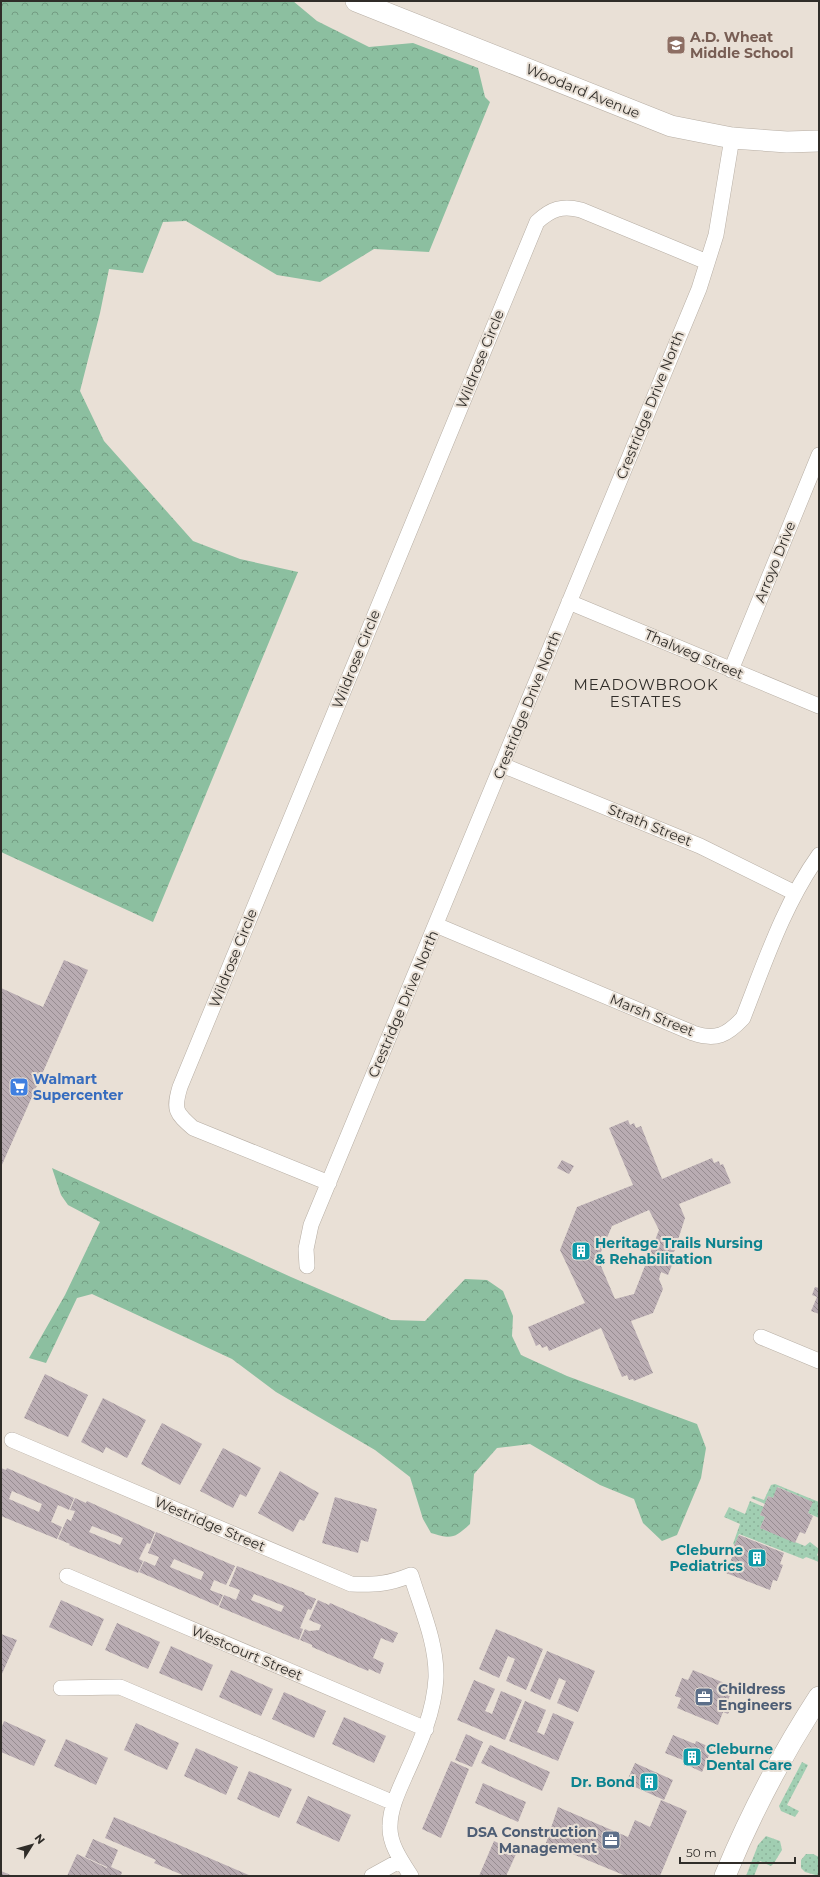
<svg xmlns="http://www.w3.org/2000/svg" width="820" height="1877" font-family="Montserrat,sans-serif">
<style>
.grass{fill:url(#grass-dots)}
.forest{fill:url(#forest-crowns)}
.building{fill:url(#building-back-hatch);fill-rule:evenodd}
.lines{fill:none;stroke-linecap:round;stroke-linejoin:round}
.street-casing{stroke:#b7aea4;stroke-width:16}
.secondary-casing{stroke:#b7aea4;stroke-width:22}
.street{stroke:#fff;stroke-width:15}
.secondary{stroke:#fff;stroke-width:21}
.labels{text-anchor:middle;stroke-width:4;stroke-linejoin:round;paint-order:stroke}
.education-label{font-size:14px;font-weight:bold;fill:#785e54;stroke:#e9e0d6;text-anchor:start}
.street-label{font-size:14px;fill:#302d29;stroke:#e9e0d6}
.shop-label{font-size:14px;font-weight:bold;fill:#366cbe;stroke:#e9e0d6;text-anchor:start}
.culture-label{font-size:14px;font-weight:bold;fill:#0d838f;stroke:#e9e0d6;text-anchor:start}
.service-label{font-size:14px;font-weight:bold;fill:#4e5e75;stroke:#e9e0d6;text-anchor:start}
.neighbourhood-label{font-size:15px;letter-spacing:1px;fill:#302d29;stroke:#e9e0d6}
</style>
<defs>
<pattern id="grass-dots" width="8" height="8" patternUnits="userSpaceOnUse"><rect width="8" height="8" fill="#a1ceb2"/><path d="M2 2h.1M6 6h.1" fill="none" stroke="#8bb199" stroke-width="1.8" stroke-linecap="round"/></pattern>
<pattern id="forest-crowns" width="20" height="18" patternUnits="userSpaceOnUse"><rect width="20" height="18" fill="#8cbfa0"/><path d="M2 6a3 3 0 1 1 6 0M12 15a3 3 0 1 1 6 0" fill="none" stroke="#739c82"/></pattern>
<pattern id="building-back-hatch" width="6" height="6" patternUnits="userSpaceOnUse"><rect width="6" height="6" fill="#b9acb2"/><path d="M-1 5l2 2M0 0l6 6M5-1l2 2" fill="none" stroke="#978c91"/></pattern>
</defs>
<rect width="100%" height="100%" fill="#e9e0d6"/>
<path class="grass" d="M 775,1484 L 819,1502 L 819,1518 L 808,1513 L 812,1502 L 778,1487 L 773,1498 L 768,1496 L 765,1504 L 751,1498 L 753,1496 L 764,1500 L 771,1485 Z
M 750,1501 L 764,1507 L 760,1515 L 765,1517 L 760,1528 L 805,1546 L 810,1542 L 819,1549 L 817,1555 L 819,1557 L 819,1562 L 806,1557 L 803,1559 L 739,1534 L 735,1545 L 733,1544 L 740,1524 L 724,1517 L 729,1507 L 745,1514 Z
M 802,1762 L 808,1765 L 787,1805 L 799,1811 L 795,1817 L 781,1811 L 779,1806 Z
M 766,1836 L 780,1841 L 782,1850 L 774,1863 L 771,1866 L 760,1861 L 754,1876 L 746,1876 L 758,1845 Z
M 806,1854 L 813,1854 L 819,1857 L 819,1876 L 805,1872 L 801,1868 L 801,1860 Z"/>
<path class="forest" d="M 1,1 L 293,1 L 317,21 L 369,47 L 413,43 L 478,68 L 485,97 L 490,102 L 429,252 L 374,249 L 320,282 L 277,275 L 186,221 L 163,222 L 143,273 L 109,269 L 100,313 L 80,391 L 104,441 L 193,541 L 240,559 L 298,572 L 153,922 L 1,852 Z
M 52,1168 L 291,1277 L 391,1320 L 425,1321 L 465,1279 L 487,1280 L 503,1291 L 513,1316 L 512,1336 L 521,1355 L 567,1376 L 697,1424 L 706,1448 L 701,1478 L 677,1535 L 662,1541 L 643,1523 L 634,1499 L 600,1485 L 530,1444 L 497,1448 L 474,1474 L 470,1524 C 454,1539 451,1539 431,1533 L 423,1519 L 410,1477 L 375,1450 L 276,1392 L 232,1359 L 92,1294 L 77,1298 L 46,1363 L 29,1358 L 65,1295 L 100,1222 L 68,1205 L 61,1195 Z"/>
<path class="building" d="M 64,960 L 88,970 L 1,1167 L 1,988 L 43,1007 Z
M 628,1120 L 630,1125 L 634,1123 L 636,1128 L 641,1126 L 662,1179 L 712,1158 L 714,1163 L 719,1161 L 720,1165 L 723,1164 L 731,1183 L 679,1204 L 685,1218 L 674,1252 L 668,1255 L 665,1262 L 672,1265 L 668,1275 L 661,1272 L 659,1279 L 663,1289 L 653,1313 L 631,1321 L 653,1373 L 634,1381 L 633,1379 L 629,1380 L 627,1375 L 622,1377 L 601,1328 L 549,1351 L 547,1346 L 542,1348 L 540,1344 L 536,1346 L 528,1327 L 585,1303 L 560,1250 L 577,1207 L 633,1185 L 609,1128 ZM 649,1210 L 659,1230 L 634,1294 L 615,1299 L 598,1259 L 612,1226 Z
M 562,1160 L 574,1166 L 569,1174 L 557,1168 Z
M 815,1287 L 819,1288 L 819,1314 L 811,1311 L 817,1297 L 812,1295 Z
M 45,1374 L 88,1395 L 68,1437 L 24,1418 Z
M 103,1398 L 146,1420 L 127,1458 L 106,1447 L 103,1453 L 81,1442 Z
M 162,1423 L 202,1444 L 180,1485 L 141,1464 Z
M 223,1448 L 261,1468 L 246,1497 L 240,1494 L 233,1508 L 200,1491 Z
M 1,1468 L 6,1470 L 7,1468 L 74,1498 L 69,1510 L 58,1505 L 51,1522 L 62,1527 L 57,1539 L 1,1516 ZM 12,1491 L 42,1504 L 39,1512 L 9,1499 Z
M 280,1471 L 319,1493 L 304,1521 L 300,1519 L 293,1532 L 258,1513 Z
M 777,1487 L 813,1502 L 808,1513 L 813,1516 L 805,1534 L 800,1532 L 795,1543 L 760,1528 L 765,1517 L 760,1515 L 768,1496 L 773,1498 Z
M 335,1497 L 377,1509 L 368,1542 L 361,1540 L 358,1553 L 322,1543 Z
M 75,1498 L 86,1503 L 87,1501 L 155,1532 L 150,1544 L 147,1543 L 139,1559 L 143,1561 L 138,1573 L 69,1545 L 70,1544 L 58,1539 L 67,1519 L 71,1521 L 75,1511 L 70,1510 ZM 92,1526 L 123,1538 L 120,1545 L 89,1532 Z
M 156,1532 L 235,1566 L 226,1585 L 214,1580 L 210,1590 L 223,1595 L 218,1606 L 139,1572 L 144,1561 L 155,1566 L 159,1557 L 148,1553 ZM 174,1559 L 204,1572 L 201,1580 L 170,1567 Z
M 739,1535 L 784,1553 L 780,1564 L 783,1565 L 777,1581 L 773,1580 L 770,1590 L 726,1573 L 736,1547 L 734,1546 Z
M 237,1566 L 305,1593 L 304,1594 L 316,1599 L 311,1610 L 308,1609 L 300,1628 L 303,1629 L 299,1640 L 219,1607 L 224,1595 L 236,1600 L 240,1590 L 229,1586 ZM 254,1594 L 284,1606 L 281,1612 L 251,1600 Z
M 61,1600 L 104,1619 L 92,1646 L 49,1627 Z
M 318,1600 L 329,1605 L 330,1603 L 398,1633 L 393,1643 L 381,1638 L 373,1658 L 384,1663 L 380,1674 L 369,1669 L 368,1671 L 312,1647 L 312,1645 L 300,1640 L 305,1629 L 309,1631 L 319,1630 L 321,1625 L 309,1620 Z
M 117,1623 L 160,1642 L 148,1669 L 105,1650 Z
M 496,1629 L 543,1649 L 526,1690 L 506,1681 L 515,1659 L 508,1656 L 499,1678 L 479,1669 Z
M 1,1634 L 17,1640 L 1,1676 Z
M 171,1646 L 213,1665 L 202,1691 L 159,1673 Z
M 547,1651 L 595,1671 L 578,1712 L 557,1703 L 566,1681 L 559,1678 L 550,1700 L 530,1691 Z
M 231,1670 L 273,1689 L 261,1716 L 219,1697 Z
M 693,1670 L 734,1687 L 728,1700 L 733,1702 L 728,1714 L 723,1712 L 718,1725 L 677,1708 L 681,1698 L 675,1696 L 682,1678 L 688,1680 Z
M 474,1680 L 495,1689 L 485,1711 L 492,1714 L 501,1691 L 522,1700 L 505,1740 L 457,1720 Z
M 284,1692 L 326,1711 L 314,1738 L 272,1719 Z
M 525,1701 L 546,1710 L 537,1732 L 544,1735 L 553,1713 L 574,1722 L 558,1761 L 509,1741 Z
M 344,1717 L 386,1736 L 374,1763 L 332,1744 Z
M 4,1721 L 46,1740 L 34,1766 L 1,1752 L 1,1729 Z
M 136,1723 L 179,1743 L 167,1770 L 124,1750 Z
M 466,1734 L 483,1742 L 472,1767 L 455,1760 Z
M 673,1735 L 695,1744 L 696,1741 L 712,1748 L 702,1772 L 687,1765 L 688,1762 L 665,1753 Z
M 66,1739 L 108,1758 L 96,1785 L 54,1766 Z
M 490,1745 L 550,1772 L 542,1791 L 481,1763 Z
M 196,1748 L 238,1767 L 226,1795 L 184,1776 Z
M 451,1761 L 469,1769 L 441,1838 L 422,1829 Z
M 635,1763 L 673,1780 L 664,1800 L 626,1783 Z
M 249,1771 L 292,1789 L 279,1818 L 237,1799 Z
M 483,1783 L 526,1802 L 518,1822 L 475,1803 Z
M 308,1796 L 351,1815 L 339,1842 L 296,1823 Z
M 661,1800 L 687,1811 L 660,1876 L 626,1876 L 546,1843 L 558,1807 L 628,1837 L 635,1820 L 650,1827 Z
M 114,1817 L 251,1876 L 185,1876 L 154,1863 L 156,1860 L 105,1838 Z
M 93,1839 L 118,1850 L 111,1867 L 122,1872 L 121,1875 L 124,1876 L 67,1876 L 77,1854 L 107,1868 L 107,1867 L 85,1857 Z
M 494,1841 L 517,1852 L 506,1876 L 479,1876 Z
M 1,1871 L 13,1876 L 1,1876 Z"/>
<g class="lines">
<defs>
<path id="street" d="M 569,602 L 819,706
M 731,670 L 819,455
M 502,765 L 700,846 L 795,893
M 436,925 L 693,1033 C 716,1041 727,1035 743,1018 C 765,962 784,904 819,855
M 329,1183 L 193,1128 C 176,1113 173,1110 180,1087 L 537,222 C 551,209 562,205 581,210 L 707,262
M 307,1266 L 306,1249 L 311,1225 L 699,289 L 716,235 L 732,138
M 761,1337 L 819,1361
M 12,1440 L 351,1584 C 375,1585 389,1584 411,1575 C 421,1608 437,1643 436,1678 C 434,1713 420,1743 406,1774 C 399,1790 390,1808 390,1826 C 389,1844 402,1862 411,1876
M 67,1576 L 426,1729
M 61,1688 L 120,1687 L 394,1803
M 372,1876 L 401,1860"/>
<path id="secondary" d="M 356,1 L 671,126 L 732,138 L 787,142 L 819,141
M 725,1876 C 751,1813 782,1754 819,1697"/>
</defs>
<use href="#street" class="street-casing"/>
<use href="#secondary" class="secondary-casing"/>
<use href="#street" class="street"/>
<use href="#secondary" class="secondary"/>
</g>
<defs>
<symbol id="school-square" viewBox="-11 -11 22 22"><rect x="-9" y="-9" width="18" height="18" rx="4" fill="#8d6e63" stroke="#e9e0d6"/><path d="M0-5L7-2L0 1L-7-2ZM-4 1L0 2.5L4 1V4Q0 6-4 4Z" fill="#fff"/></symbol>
<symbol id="supermarket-square" viewBox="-11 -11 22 22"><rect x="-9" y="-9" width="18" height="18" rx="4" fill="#3f7fe0" stroke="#e9e0d6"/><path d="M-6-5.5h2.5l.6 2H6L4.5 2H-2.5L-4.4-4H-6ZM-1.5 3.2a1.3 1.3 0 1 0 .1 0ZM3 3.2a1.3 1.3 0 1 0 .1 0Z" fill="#fff"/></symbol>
<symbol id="building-square" viewBox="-11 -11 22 22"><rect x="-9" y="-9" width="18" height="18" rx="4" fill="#0f9aa8" stroke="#e9e0d6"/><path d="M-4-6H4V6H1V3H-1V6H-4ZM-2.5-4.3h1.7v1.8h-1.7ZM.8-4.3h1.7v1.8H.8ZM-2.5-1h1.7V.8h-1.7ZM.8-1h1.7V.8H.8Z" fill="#fff"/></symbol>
<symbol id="office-square" viewBox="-11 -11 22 22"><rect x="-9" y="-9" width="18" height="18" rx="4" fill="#5c6f8a" stroke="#e9e0d6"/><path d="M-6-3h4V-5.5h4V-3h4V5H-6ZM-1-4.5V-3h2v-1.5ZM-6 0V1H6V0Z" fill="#fff"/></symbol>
</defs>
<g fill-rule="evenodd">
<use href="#school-square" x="665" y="34" width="22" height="22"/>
<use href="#supermarket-square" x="8" y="1076" width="22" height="22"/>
<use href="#building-square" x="570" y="1240" width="22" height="22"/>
<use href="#building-square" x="746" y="1547" width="22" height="22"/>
<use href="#office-square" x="693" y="1686" width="22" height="22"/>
<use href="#building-square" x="681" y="1746" width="22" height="22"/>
<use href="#building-square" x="638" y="1771" width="22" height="22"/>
<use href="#office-square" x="600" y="1829" width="22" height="22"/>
</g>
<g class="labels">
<g class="education-label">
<text x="690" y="42">A.D. Wheat<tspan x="690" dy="16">Middle School</tspan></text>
</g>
<g class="street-label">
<text transform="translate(583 91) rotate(22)" y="5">Woodard Avenue</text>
<text transform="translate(480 359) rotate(-68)" y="5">Wildrose Circle</text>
<text transform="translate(650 405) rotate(-68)" y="5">Crestridge Drive North</text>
<text transform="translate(775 562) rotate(-68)" y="5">Arroyo Drive</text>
<text transform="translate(694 654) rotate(23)" y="5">Thalweg Street</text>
<text transform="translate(356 659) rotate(-68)" y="5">Wildrose Circle</text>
<text transform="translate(527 705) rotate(-68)" y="5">Crestridge Drive North</text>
<text transform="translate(650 825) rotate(22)" y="5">Strath Street</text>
<text transform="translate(233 958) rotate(-68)" y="5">Wildrose Circle</text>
<text transform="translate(403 1004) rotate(-67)" y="5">Crestridge Drive North</text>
<text transform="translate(652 1015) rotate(22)" y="5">Marsh Street</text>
<text transform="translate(210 1524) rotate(23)" y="5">Westridge Street</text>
<text transform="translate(247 1653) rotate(23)" y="5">Westcourt Street</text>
</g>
<g class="shop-label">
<text x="33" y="1084">Walmart<tspan x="33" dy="16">Supercenter</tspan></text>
</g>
<g class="culture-label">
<text x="595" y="1248">Heritage Trails Nursing<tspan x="595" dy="16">&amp; Rehabilitation</tspan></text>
<text x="743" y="1555" text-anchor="end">Cleburne<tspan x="743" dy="16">Pediatrics</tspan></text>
<text x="706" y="1754">Cleburne<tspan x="706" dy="16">Dental Care</tspan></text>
<text x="635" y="1787" text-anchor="end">Dr. Bond</text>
</g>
<g class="service-label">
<text x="718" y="1694">Childress<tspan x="718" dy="16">Engineers</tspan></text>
<text x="597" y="1837" text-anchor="end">DSA Construction<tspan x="597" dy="16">Management</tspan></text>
</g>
<g class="neighbourhood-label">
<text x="646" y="690">MEADOWBROOK<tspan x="646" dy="17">ESTATES</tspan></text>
</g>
</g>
<rect width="820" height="1877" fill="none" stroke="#302d29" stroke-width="4"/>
<g transform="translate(32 1845) rotate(53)" stroke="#e9e0d6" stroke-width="3" paint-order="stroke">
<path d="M0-3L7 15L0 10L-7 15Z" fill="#302d29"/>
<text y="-6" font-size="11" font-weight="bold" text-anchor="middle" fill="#302d29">N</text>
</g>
<path d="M680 1857v6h115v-6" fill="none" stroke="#302d29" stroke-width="2"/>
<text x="686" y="1857" font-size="12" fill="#302d29" stroke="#e9e0d6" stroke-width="3" paint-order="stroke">50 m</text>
</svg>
